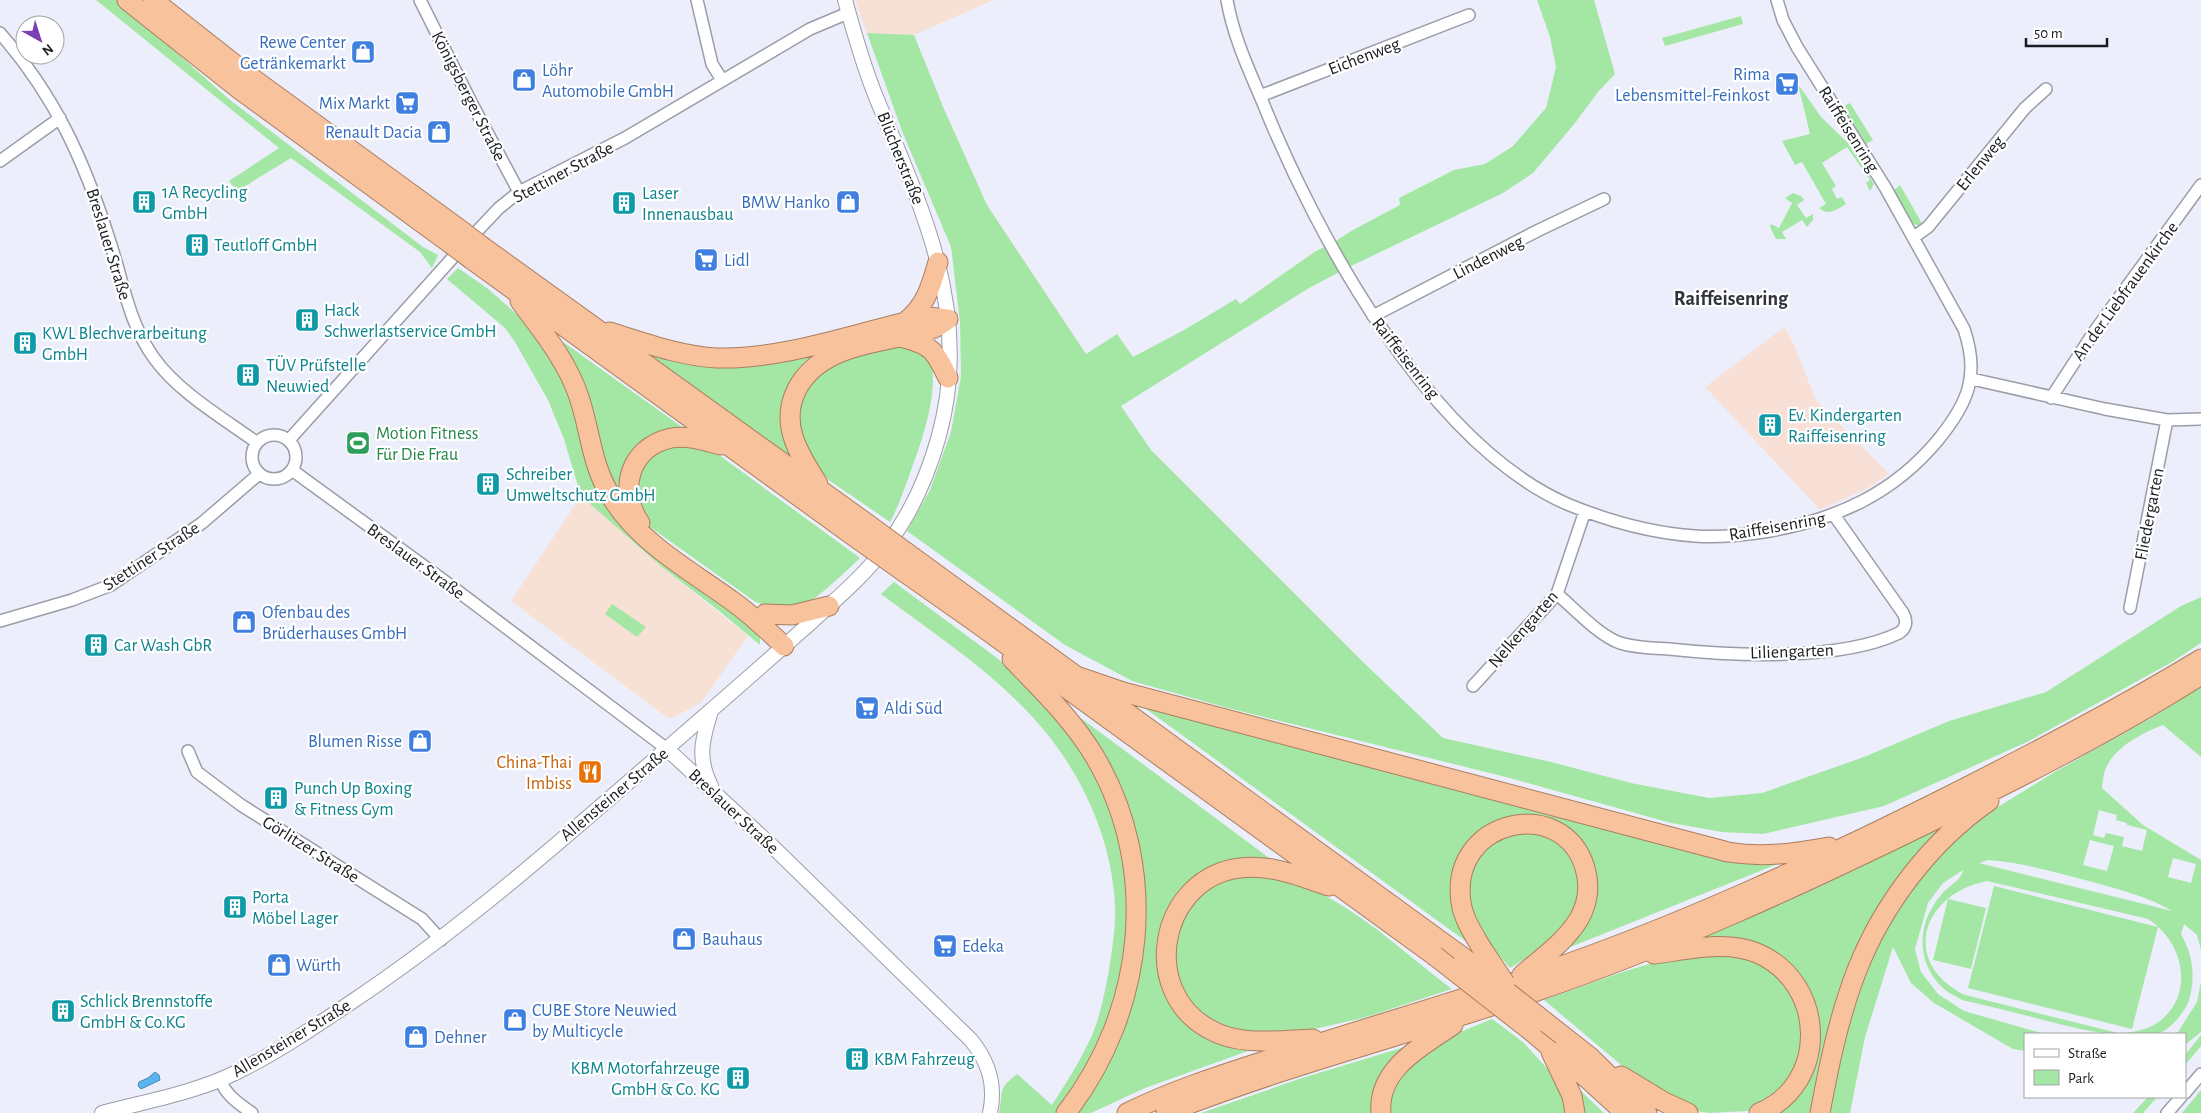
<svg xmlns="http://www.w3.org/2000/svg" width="2201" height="1113" font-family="'Alegreya Sans',sans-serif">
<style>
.industrial{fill:#f7e1d5}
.education{fill:#f9e0d7}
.green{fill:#a4e6a4;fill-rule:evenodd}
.water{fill:#5db5ef;stroke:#4987b1}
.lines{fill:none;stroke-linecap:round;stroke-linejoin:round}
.minor-casing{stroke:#9a9da8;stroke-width:14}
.tertiary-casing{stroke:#9a9da8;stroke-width:16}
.trunk-casing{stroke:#aa7e60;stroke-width:21}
.minor{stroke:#fff;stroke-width:11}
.tertiary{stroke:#fff;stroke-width:14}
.trunk{stroke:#f8c29c;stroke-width:19}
.trunk-bridge-casing{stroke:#aa7e60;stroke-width:21;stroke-linecap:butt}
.trunk-bridge{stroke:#f8c29c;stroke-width:19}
.labels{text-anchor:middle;stroke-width:4.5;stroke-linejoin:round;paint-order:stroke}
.shop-label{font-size:18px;fill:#366cbe;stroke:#fff;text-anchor:start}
.street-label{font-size:18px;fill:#1a1c20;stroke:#fff}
.culture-label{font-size:18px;fill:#0d838f;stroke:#fff;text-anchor:start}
.leisure-label{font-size:18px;fill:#27864d;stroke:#fff;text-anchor:start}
.food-label{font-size:18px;fill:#c56008;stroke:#fff;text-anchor:end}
.quarter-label{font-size:20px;font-weight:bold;fill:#30333c;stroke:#fff}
</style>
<rect width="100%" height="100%" fill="#eceffb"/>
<path class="industrial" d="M 855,0 L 994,0 L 914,35 L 867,33 Z
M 581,496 L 662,567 L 748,636 L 701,703 L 674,717 L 668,718 L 511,601 Z"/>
<path class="education" d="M 1784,327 L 1792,340 L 1816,400 L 1889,474 L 1868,488 L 1820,510 L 1705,387 Z"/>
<path class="green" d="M 96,0 L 117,0 L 230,100 L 423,247 L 438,255 L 432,268 L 420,252 L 291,158 L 237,191 L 229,181 L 279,148 Z
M 1537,0 L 1594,0 L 1615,74 L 1598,92 L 1575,123 L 1533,173 L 1503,193 L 1345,269 L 1309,288 L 1121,406 L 1151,450 L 1365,664 L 1443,738 L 1551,762 L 1631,783 L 1709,798 L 1762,793 L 1864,757 L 1949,721 L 2046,692 L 2181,606 L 2201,597 L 2201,643 L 2172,662 L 2027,742 L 1884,806 L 1763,834 L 1722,832 L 1671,823 L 1506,777 L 1228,708 L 1132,681 L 1065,645 L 907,531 L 930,490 L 951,432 L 961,376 L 960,322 L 951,247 L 902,131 L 867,33 L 914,35 L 944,109 L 987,205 L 1086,354 L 1117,334 L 1133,357 L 1184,330 L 1236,299 L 1240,304 L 1316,251 L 1331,244 L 1353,230 L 1400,205 L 1399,198 L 1454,170 L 1485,164 L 1513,146 L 1546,108 L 1556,67 L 1550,37 Z
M 1741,16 L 1743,24 L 1665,46 L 1662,38 Z
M 1798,84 L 1821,117 L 1849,144 L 1874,184 L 1870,191 L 1866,183 L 1870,180 L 1847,147 L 1822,163 L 1836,186 L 1832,189 L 1837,199 L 1842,197 L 1846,204 C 1836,210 1829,216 1819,208 L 1826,204 L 1802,162 L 1795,165 L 1782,141 L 1810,134 Z
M 1850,103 L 1873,140 L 1866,144 L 1843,107 Z
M 1900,185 L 1924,227 L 1913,224 L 1894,190 Z
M 1793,193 L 1801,196 L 1804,200 L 1797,205 L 1806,218 L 1813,214 L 1813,220 L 1807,227 L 1802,220 L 1782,232 L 1786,239 L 1776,239 L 1770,227 L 1771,224 L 1779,228 L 1792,203 L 1785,198 Z
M 458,268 L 487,288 L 530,326 L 565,378 L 592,473 L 756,630 L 760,636 L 760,645 L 718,610 L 662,567 L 581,496 L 564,439 L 548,400 L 515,342 L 505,328 L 447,279 Z
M 545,329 L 689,432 L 655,437 L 623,508 Z
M 909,343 L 932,362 C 937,402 921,442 908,479 C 902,494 898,508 890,522 L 830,481 L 819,471 L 798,434 L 796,409 L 808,382 L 843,358 Z
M 635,346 L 652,349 L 813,349 L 817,358 L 799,376 L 793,456 L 791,458 Z
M 679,442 L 710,450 L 719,455 L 860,558 C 847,570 808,609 792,610 C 779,611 764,606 754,601 L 650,527 L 642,517 L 634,480 L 651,453 Z
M 894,582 L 997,658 L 1043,700 L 1061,720 L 1096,772 L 1118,829 L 1130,901 L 1124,976 L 1103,1039 L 1057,1113 L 999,1113 C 1004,1090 996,1091 1017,1074 L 1052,1105 C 1067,1082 1082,1058 1093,1033 C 1101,1013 1105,991 1109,970 C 1112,949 1116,927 1115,906 C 1112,832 1075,759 1023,707 C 981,664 929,630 881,594 Z
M 612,604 L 646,627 L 637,637 L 605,614 Z
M 2201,687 L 2201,757 L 2163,725 C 2142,733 2115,747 2106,768 C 2103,774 2103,782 2102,788 L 2143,825 L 2201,860 L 2201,950 L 2197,935 L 2184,924 L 2181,934 C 2193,955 2196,977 2189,1000 C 2185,1012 2169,1032 2156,1034 C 2121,1040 2085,1030 2051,1022 C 2021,1014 1992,1007 1962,1000 C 1956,996 1948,993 1943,988 C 1915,961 1917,923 1941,895 C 1948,886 1962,880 1963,870 L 1943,883 L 1928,903 L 1915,949 L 1921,972 L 1938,994 L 1964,1011 L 2045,1034 L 2025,1034 L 2025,1051 L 2013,1049 L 1934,1003 L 1911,983 L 1893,947 L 1865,1037 L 1850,1113 L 1827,1113 L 1831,1090 L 1860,978 L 1883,931 L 1921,875 L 1975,821 L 2053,773 L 2153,717 ZM 2099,810 L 2117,815 L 2116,820 L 2127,823 L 2127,825 L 2147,830 L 2142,851 L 2122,846 L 2124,837 L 2106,833 L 2104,838 L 2093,835 ZM 2090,840 L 2114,846 L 2107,871 L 2083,865 ZM 2173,858 L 2196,864 L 2191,883 L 2168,877 ZM 1988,860 C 2025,863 2054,872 2089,881 C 2117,889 2147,896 2172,911 L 1979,863 ZM 1987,881 L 2148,919 C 2201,954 2190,1034 2118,1033 L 1965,995 C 1900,963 1921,894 1987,881 Z
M 1142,706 L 1541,811 L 1780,863 L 1563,950 L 1594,891 L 1547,823 L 1463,852 L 1471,945 Z
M 1074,713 L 1272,860 C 1251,861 1228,860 1208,868 C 1178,880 1157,920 1156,951 C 1156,972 1177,1014 1192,1028 C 1206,1041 1230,1045 1248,1051 L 1145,1088 L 1091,1113 L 1075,1113 L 1101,1078 L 1132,1001 L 1140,964 L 1143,885 Z
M 1956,819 L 1883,905 L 1814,1113 L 1775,1113 L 1813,1065 L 1786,964 L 1683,945 L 1855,870 Z
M 1521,831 L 1549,836 L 1562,845 L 1578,872 L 1581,890 L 1571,920 L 1543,948 L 1510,968 L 1492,947 L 1472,910 L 1468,893 L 1469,868 L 1488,843 Z
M 1262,873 C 1286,879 1309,887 1331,899 C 1374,923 1412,959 1452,989 L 1363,1018 L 1292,1034 L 1240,1034 L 1196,1013 L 1171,966 L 1180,916 L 1216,881 Z
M 1994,886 L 2158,927 L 2132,1029 L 1968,988 Z
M 1948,899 L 1986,908 L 1971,969 L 1933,960 Z
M 1703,952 L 1751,957 L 1782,978 L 1803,1012 L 1803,1051 L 1787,1083 L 1762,1105 L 1748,1111 L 1709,1113 L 1696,1111 L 1633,1075 L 1544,1000 C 1596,982 1648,960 1703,952 Z
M 2201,982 L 2201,1032 L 2185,1045 L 2185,1034 L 2174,1034 L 2178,1032 L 2197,1002 Z
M 1492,1019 L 1523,1042 L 1552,1074 L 1570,1113 L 1387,1113 L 1399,1072 L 1455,1034 Z
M 2201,1035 L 2201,1046 L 2185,1065 L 2185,1055 Z
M 1408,1046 L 1375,1113 L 1201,1113 L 1302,1078 Z
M 1580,1090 L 1604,1113 L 1583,1113 L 1577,1093 Z
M 2201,1090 L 2201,1113 L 2182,1113 Z
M 2148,1097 L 2157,1097 L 2143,1113 L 2133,1113 Z"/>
<path class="water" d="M 155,1072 L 159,1075 L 160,1080 L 141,1089 L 138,1086 L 139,1082 L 148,1078 Z"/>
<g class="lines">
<defs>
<path id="minor" d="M 420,0 L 471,102 L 519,192
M 697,0 L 712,64 L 722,80
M 1227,0 C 1233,36 1249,70 1263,103 C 1317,237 1429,443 1567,504 C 1608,521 1651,533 1695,536 C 1719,538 1745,535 1770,531 C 1837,519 1893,494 1938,440 C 1968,403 1980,376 1964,329 L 1885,187 L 1797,47 L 1783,20 L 1777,0
M 0,33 C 55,96 84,160 109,239 C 123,280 128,322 154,358 C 178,392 223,418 256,442
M 1260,96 L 1469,15
M 0,161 L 60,118
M 1914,237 L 1928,227 L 2025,108 L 2046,89
M 1373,316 L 1537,231 L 1604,199
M 1972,379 L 2105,409 L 2167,420 L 2201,419
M 2051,398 L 2094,332 L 2201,185
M252 457a22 22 0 1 1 44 0a22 22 0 1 1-44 0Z
M 289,440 L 465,244 L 499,208 L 519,192 L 625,138 L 810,29 L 848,13
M 292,470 L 443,580 L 667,749
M 1557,594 C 1575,609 1598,635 1620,643 C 1636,648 1653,648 1669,649 C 1734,656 1841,661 1899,633 C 1907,628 1907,620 1903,613 L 1834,515
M 2130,608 L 2167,420
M 0,621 L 72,600 L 111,585 L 202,523 L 259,474
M 1473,686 L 1557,594 L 1585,511
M 188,751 L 197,772 L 241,805 L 422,919 L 441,940
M 220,1080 C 226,1095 239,1104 252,1113
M 2185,1093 L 2201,1074
M 2167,1113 L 2181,1097"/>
<path id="tertiary" d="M 711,711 C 702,740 697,758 711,786
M 667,749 L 773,847 L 971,1040 C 989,1062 996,1085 990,1113
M 102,1113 C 147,1101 195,1093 237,1072 C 276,1053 313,1028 350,1003 C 476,919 588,817 702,718 C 738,687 773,656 808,625 C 835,600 863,577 885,548 C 918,505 939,450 947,397 C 962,287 916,195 876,97 C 863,65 854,33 845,0"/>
<path id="trunk" d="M 127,0 L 239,89 L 451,244
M 153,0 L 252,78 L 462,231
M 483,247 L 862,520
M 471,259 L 852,535
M 520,301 C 543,332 567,361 579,397 C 591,433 591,465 612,498 C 640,544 693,572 735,603 C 753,616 768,631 784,646
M 905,322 C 926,306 931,286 938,262
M 610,332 C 645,343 680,356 717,358 C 785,360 861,331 927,317 L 948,319
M 904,338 C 933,345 936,353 948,378
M 818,484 C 799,454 779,424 797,389 C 817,351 862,345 899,337 C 918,333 933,332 948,319
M 640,523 C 617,490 630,447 671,438 C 688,435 705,441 721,445
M 914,558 L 1464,958
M 904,572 L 978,624 L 1435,956
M 765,614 L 792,615 L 829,606
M 1012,659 C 1042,690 1073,720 1095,757 C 1161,869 1145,1012 1066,1113
M 1079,677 L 1123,692 L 1728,852 C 1763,858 1795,853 1829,847
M 1481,947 C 1473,933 1463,918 1461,902 C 1449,819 1563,794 1585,868 C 1590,885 1588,903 1579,919 C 1565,942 1542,958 1522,975
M 1654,954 C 1687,950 1725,940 1757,953 C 1826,982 1830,1084 1759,1113
M 1531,1031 L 1590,1081 L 1625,1113
M 1562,1035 L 1590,1057 L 1647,1113
M 1313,1039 C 1279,1040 1240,1047 1209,1029 C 1141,992 1158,885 1233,869 C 1267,862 1298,876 1329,886
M 1551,1052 L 1572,1096 L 1575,1113
M 1621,1076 L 1664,1102 L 1688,1113
M 1127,1113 C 1179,1087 1237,1070 1292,1052 C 1376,1025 1461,1000 1544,972 C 1681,925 1813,864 1943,799 C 2030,755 2117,710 2201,659
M 1166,1113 C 1287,1065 1414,1033 1537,991 C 1669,946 1797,887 1922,826 C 2017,779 2111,732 2201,675
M 1381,1113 C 1377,1069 1422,1046 1453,1025
M 1820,1113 C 1829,1065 1839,1016 1857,970 C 1883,904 1931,841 1989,801"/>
</defs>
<use href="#minor" class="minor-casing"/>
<use href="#tertiary" class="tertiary-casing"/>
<use href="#trunk" class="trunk-casing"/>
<use href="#minor" class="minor"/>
<use href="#tertiary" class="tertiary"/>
<use href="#trunk" class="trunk"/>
<defs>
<path id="trunk-bridge" d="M 462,231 L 483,247
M 451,244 L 471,259
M 862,520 L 914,558
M 852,535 L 904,572
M 1481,947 L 1505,983
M 1435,956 L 1531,1031
M 1464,958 L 1562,1035"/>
</defs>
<use href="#trunk-bridge" class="trunk-bridge-casing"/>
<use href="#trunk-bridge" class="trunk-bridge"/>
</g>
<defs>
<symbol id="shop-square" viewBox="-11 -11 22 22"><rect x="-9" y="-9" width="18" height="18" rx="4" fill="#3f7fe0" stroke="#fff"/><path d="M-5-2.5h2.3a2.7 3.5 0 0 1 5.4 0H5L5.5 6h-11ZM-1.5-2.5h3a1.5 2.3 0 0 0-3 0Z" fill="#fff"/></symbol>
<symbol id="supermarket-square" viewBox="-11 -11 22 22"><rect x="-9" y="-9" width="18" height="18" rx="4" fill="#3f7fe0" stroke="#fff"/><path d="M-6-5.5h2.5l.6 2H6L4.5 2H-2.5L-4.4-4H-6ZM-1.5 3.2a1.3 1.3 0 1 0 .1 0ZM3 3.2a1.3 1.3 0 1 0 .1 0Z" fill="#fff"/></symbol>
<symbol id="building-square" viewBox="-11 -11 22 22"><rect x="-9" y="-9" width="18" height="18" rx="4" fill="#0f9aa8" stroke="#fff"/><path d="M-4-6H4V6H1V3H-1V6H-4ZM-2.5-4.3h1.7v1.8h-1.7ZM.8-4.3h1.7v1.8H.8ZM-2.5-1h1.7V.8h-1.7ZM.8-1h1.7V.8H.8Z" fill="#fff"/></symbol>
<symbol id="stadium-square" viewBox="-11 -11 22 22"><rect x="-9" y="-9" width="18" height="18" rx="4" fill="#2e9e5b" stroke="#fff"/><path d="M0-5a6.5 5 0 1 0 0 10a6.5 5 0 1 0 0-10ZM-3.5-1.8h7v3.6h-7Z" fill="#fff"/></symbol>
<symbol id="restaurant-square" viewBox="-11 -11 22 22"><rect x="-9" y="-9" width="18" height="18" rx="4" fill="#e8710a" stroke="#fff"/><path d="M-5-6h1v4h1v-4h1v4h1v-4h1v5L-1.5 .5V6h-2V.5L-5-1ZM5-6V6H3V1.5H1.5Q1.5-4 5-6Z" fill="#fff"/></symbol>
</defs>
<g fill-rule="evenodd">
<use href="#shop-square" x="349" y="38" width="28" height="28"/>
<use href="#shop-square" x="510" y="66" width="28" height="28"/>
<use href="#supermarket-square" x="1773" y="70" width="28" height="28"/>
<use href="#supermarket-square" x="393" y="89" width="28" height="28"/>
<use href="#shop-square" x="425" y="118" width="28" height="28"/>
<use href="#building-square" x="130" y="188" width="28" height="28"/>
<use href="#shop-square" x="834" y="188" width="28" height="28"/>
<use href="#building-square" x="610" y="189" width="28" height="28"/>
<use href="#building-square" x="183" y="231" width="28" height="28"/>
<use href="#supermarket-square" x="692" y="246" width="28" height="28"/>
<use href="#building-square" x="293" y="306" width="28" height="28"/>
<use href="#building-square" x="11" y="329" width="28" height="28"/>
<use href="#building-square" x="234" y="361" width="28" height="28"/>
<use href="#building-square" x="1756" y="411" width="28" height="28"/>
<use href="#stadium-square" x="344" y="429" width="28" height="28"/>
<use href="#building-square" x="474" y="470" width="28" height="28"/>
<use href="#shop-square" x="230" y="608" width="28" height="28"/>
<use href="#building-square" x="82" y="631" width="28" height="28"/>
<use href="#supermarket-square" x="853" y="694" width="28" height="28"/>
<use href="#shop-square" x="406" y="727" width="28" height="28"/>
<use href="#restaurant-square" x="576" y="758" width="28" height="28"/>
<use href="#building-square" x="262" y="784" width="28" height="28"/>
<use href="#building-square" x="221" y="893" width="28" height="28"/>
<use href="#shop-square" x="670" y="925" width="28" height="28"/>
<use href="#supermarket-square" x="931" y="932" width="28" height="28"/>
<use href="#shop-square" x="265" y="951" width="28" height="28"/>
<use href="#building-square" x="49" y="997" width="28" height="28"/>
<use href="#shop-square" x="501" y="1006" width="28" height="28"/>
<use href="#shop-square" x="402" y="1023" width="28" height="28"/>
<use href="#building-square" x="843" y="1045" width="28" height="28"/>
<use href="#building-square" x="724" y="1064" width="28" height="28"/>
</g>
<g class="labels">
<g class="shop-label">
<text x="346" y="48" text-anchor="end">Rewe Center<tspan x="346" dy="21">Getränkemarkt</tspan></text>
<text x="542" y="76">Löhr<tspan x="542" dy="21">Automobile GmbH</tspan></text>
<text x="1770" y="80" text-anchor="end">Rima<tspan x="1770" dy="21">Lebensmittel-Feinkost</tspan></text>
<text x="390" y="109" text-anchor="end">Mix Markt</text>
<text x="422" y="138" text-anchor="end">Renault Dacia</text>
<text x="830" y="208" text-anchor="end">BMW Hanko</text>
<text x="724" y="266">Lidl</text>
<text x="262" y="618">Ofenbau des<tspan x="262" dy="21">Brüderhauses GmbH</tspan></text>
<text x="884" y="714">Aldi Süd</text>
<text x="402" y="747" text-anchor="end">Blumen Risse</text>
<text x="702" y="945">Bauhaus</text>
<text x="962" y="952">Edeka</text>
<text x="296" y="971">Würth</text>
<text x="532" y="1016">CUBE Store Neuwied<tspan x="532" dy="21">by Multicycle</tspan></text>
<text x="434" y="1043">Dehner</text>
</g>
<g class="street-label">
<text transform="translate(1364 56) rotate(-21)" y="6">Eichenweg</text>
<text transform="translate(469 96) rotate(63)" y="6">Königsberger Straße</text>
<text transform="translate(1849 129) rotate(58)" y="6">Raiffeisenring</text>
<text transform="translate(901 158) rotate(68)" y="6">Blücherstraße</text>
<text transform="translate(1980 163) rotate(-51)" y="6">Erlenweg</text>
<text transform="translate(563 172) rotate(-28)" y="6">Stettiner Straße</text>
<text transform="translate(109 244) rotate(73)" y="6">Breslauer Straße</text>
<text transform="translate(1488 257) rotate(-27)" y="6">Lindenweg</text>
<text transform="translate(2125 291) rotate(-54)" y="6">An der Liebfrauenkirche</text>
<text transform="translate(1406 358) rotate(52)" y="6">Raiffeisenring</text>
<text transform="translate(2149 514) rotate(-79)" y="6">Fliedergarten</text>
<text transform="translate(1777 526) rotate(-10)" y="6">Raiffeisenring</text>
<text transform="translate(151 556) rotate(-33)" y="6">Stettiner Straße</text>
<text transform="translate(416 561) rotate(36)" y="6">Breslauer Straße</text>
<text transform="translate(1523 629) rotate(-49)" y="6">Nelkengarten</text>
<text transform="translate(1792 651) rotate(-2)" y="6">Liliengarten</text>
<text transform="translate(614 794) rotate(-40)" y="6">Allensteiner Straße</text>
<text transform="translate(734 811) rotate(43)" y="6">Breslauer Straße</text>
<text transform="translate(311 849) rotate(32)" y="6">Görlitzer Straße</text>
<text transform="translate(291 1038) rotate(-31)" y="6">Allensteiner Straße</text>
</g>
<g class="culture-label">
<text x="162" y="198">1A Recycling<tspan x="162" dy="21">GmbH</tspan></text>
<text x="642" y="199">Laser<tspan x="642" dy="21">Innenausbau</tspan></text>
<text x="214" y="251">Teutloff GmbH</text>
<text x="324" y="316">Hack<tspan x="324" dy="21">Schwerlastservice GmbH</tspan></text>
<text x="42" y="339">KWL Blechverarbeitung<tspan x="42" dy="21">GmbH</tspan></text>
<text x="266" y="371">TÜV Prüfstelle<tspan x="266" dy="21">Neuwied</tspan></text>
<text x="1788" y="421">Ev. Kindergarten<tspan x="1788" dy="21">Raiffeisenring</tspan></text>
<text x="506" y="480">Schreiber<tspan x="506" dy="21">Umweltschutz GmbH</tspan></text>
<text x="114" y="651">Car Wash GbR</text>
<text x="294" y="794">Punch Up Boxing<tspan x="294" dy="21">&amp; Fitness Gym</tspan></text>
<text x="252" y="903">Porta<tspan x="252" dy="21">Möbel Lager</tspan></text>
<text x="80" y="1007">Schlick Brennstoffe<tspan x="80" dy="21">GmbH &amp; Co.KG</tspan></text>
<text x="874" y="1065">KBM Fahrzeug</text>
<text x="720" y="1074" text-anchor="end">KBM Motorfahrzeuge<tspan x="720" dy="21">GmbH &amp; Co. KG</tspan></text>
</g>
<g class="leisure-label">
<text x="376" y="439">Motion Fitness<tspan x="376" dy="21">Für Die Frau</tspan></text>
</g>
<g class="food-label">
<text x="572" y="768">China-Thai<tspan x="572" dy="21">Imbiss</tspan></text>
</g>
<g class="quarter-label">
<text x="1731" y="305">Raiffeisenring</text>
</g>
</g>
<rect x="2024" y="1033" width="162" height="65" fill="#ffffff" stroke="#a3a4a6"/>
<rect x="2034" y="1049" width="25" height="8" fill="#ffffff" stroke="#a3a4a6"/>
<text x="2068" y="1058" font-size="15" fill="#1a1c20">Straße</text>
<rect x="2034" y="1070" width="25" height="15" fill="#a4e6a4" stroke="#a3a4a6"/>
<text x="2068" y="1083" font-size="15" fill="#1a1c20">Park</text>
<g transform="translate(40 40) rotate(141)"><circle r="24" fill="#ffffff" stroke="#a3a4a6"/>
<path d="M0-4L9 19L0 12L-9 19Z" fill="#7a3fb5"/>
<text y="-8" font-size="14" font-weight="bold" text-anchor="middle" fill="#1a1c20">N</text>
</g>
<path d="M2026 38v8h81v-8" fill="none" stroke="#1a1c20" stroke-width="2.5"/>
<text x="2034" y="38" font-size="15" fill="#1a1c20" stroke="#ffffff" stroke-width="4" paint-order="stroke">50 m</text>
</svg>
